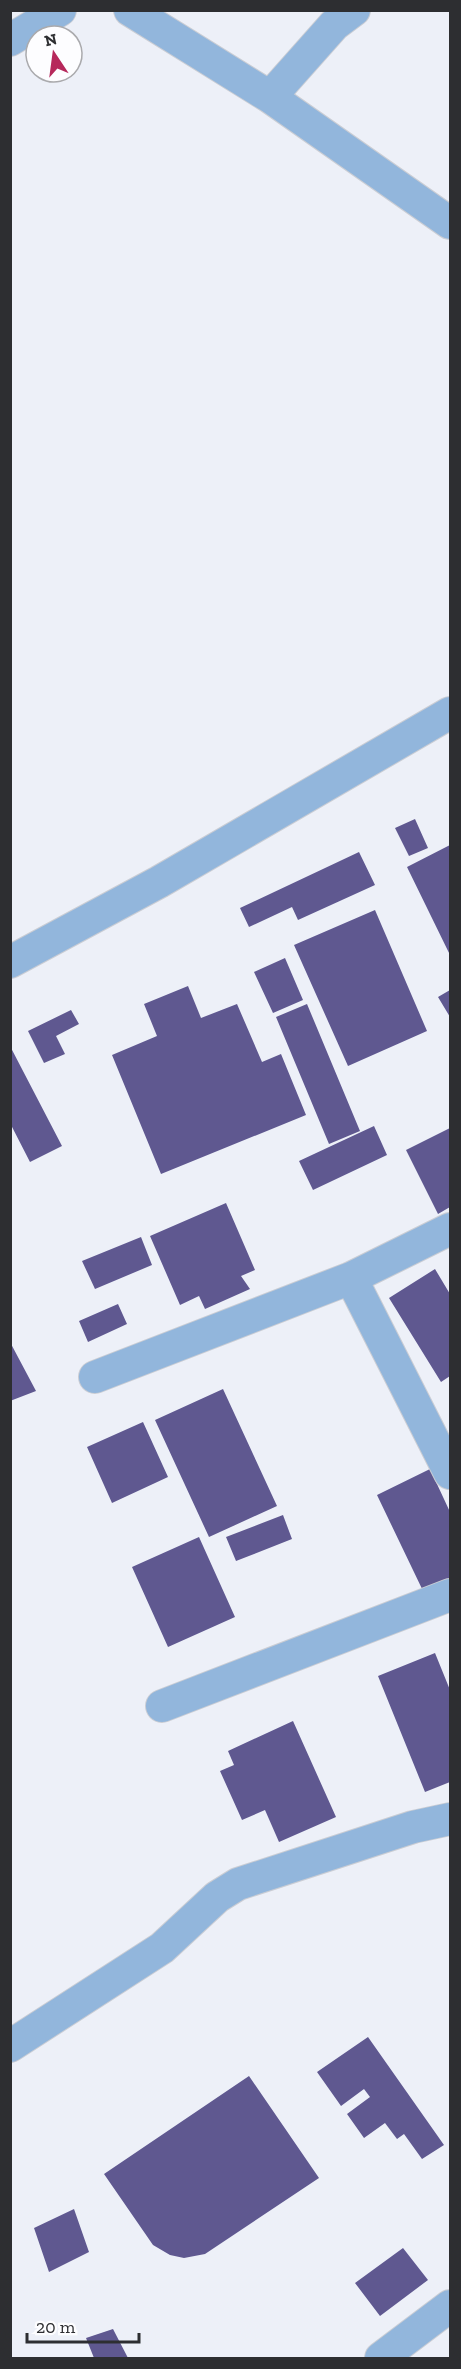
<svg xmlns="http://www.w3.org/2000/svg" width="461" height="2369" font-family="'Zilla Slab',serif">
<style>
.building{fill:#5f5890}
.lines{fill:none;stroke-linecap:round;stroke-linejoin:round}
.minor-casing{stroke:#cacdd4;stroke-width:34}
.minor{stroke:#92b6dc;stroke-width:32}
</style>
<rect width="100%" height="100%" fill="#edf0f8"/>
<path class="building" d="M 415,819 L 428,848 L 409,856 L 395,828 Z
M 450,845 L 450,955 L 407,867 Z
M 359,852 L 375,885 L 298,920 L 292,907 L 249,927 L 240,908 Z
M 375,910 L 427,1031 L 348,1066 L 294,945 Z
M 285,958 L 303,1000 L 273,1013 L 254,972 Z
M 188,986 L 201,1018 L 237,1004 L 262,1062 L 281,1054 L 306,1115 L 161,1174 L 112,1055 L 157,1036 L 144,1004 Z
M 450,990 L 450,1017 L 438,997 Z
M 307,1004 L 360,1131 L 329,1144 L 276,1017 Z
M 71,1010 L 79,1024 L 56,1036 L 65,1054 L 44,1063 L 28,1031 Z
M 10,1046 L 62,1146 L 30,1162 L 10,1123 Z
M 374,1126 L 387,1155 L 313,1190 L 299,1161 Z
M 450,1128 L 450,1207 L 438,1214 L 406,1150 Z
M 226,1203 L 255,1270 L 241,1276 L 250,1289 L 205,1309 L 199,1296 L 180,1305 L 150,1236 Z
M 141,1237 L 152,1265 L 95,1289 L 82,1261 Z
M 435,1269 L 450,1294 L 450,1376 L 441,1382 L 389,1298 Z
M 118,1304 L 127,1324 L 88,1342 L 79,1321 Z
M 10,1342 L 36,1391 L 10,1401 Z
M 223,1389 L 277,1506 L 209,1537 L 155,1420 Z
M 143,1422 L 168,1477 L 112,1503 L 87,1447 Z
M 430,1469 L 450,1512 L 450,1581 L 424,1593 L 377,1495 Z
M 283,1515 L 292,1539 L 236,1561 L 226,1537 Z
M 199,1537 L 235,1617 L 168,1647 L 132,1567 Z
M 435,1653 L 450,1690 L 450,1782 L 425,1792 L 378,1676 Z
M 293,1721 L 336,1817 L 279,1842 L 265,1810 L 242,1820 L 220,1771 L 234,1765 L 228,1751 Z
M 368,2037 L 444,2145 L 422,2159 L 404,2134 L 397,2139 L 385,2123 L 364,2138 L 347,2114 L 370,2097 L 364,2089 L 341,2106 L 317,2072 Z
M 249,2076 L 319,2178 L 205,2254 L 184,2258 L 170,2255 L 153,2245 L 104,2174 Z
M 74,2209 L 89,2252 L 49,2272 L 34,2228 Z
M 403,2248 L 428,2280 L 380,2316 L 355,2283 Z
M 113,2329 L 128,2358 L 94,2358 L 86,2338 Z"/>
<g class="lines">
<defs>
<path id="minor" d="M 130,10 L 270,97 L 450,223
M 10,40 L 60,10
M 270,97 L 334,25 L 354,10
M 10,962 L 159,882 L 450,713
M 351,1278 L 450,1473
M 95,1377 L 351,1278 L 450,1229
M 162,1706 L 450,1595
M 10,2046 L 162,1948 L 217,1897 L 238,1884 L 413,1827 L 450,1819
M 381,2358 L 450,2306"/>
</defs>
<use href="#minor" class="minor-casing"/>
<use href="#minor" class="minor"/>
</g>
<rect width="461" height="2369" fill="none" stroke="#2d2e31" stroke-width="24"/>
<g transform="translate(54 54) rotate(347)"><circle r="28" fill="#fdfdff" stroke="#aaaaad" stroke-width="1.5"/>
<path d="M0-4.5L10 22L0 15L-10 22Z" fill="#b6285b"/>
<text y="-9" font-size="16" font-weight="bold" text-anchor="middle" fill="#2d2e31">N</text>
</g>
<path d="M27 2333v9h112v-9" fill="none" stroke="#2d2e31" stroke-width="3"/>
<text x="36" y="2333" font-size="18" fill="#2d2e31" stroke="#fdfdff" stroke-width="4.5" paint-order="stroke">20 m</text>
</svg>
